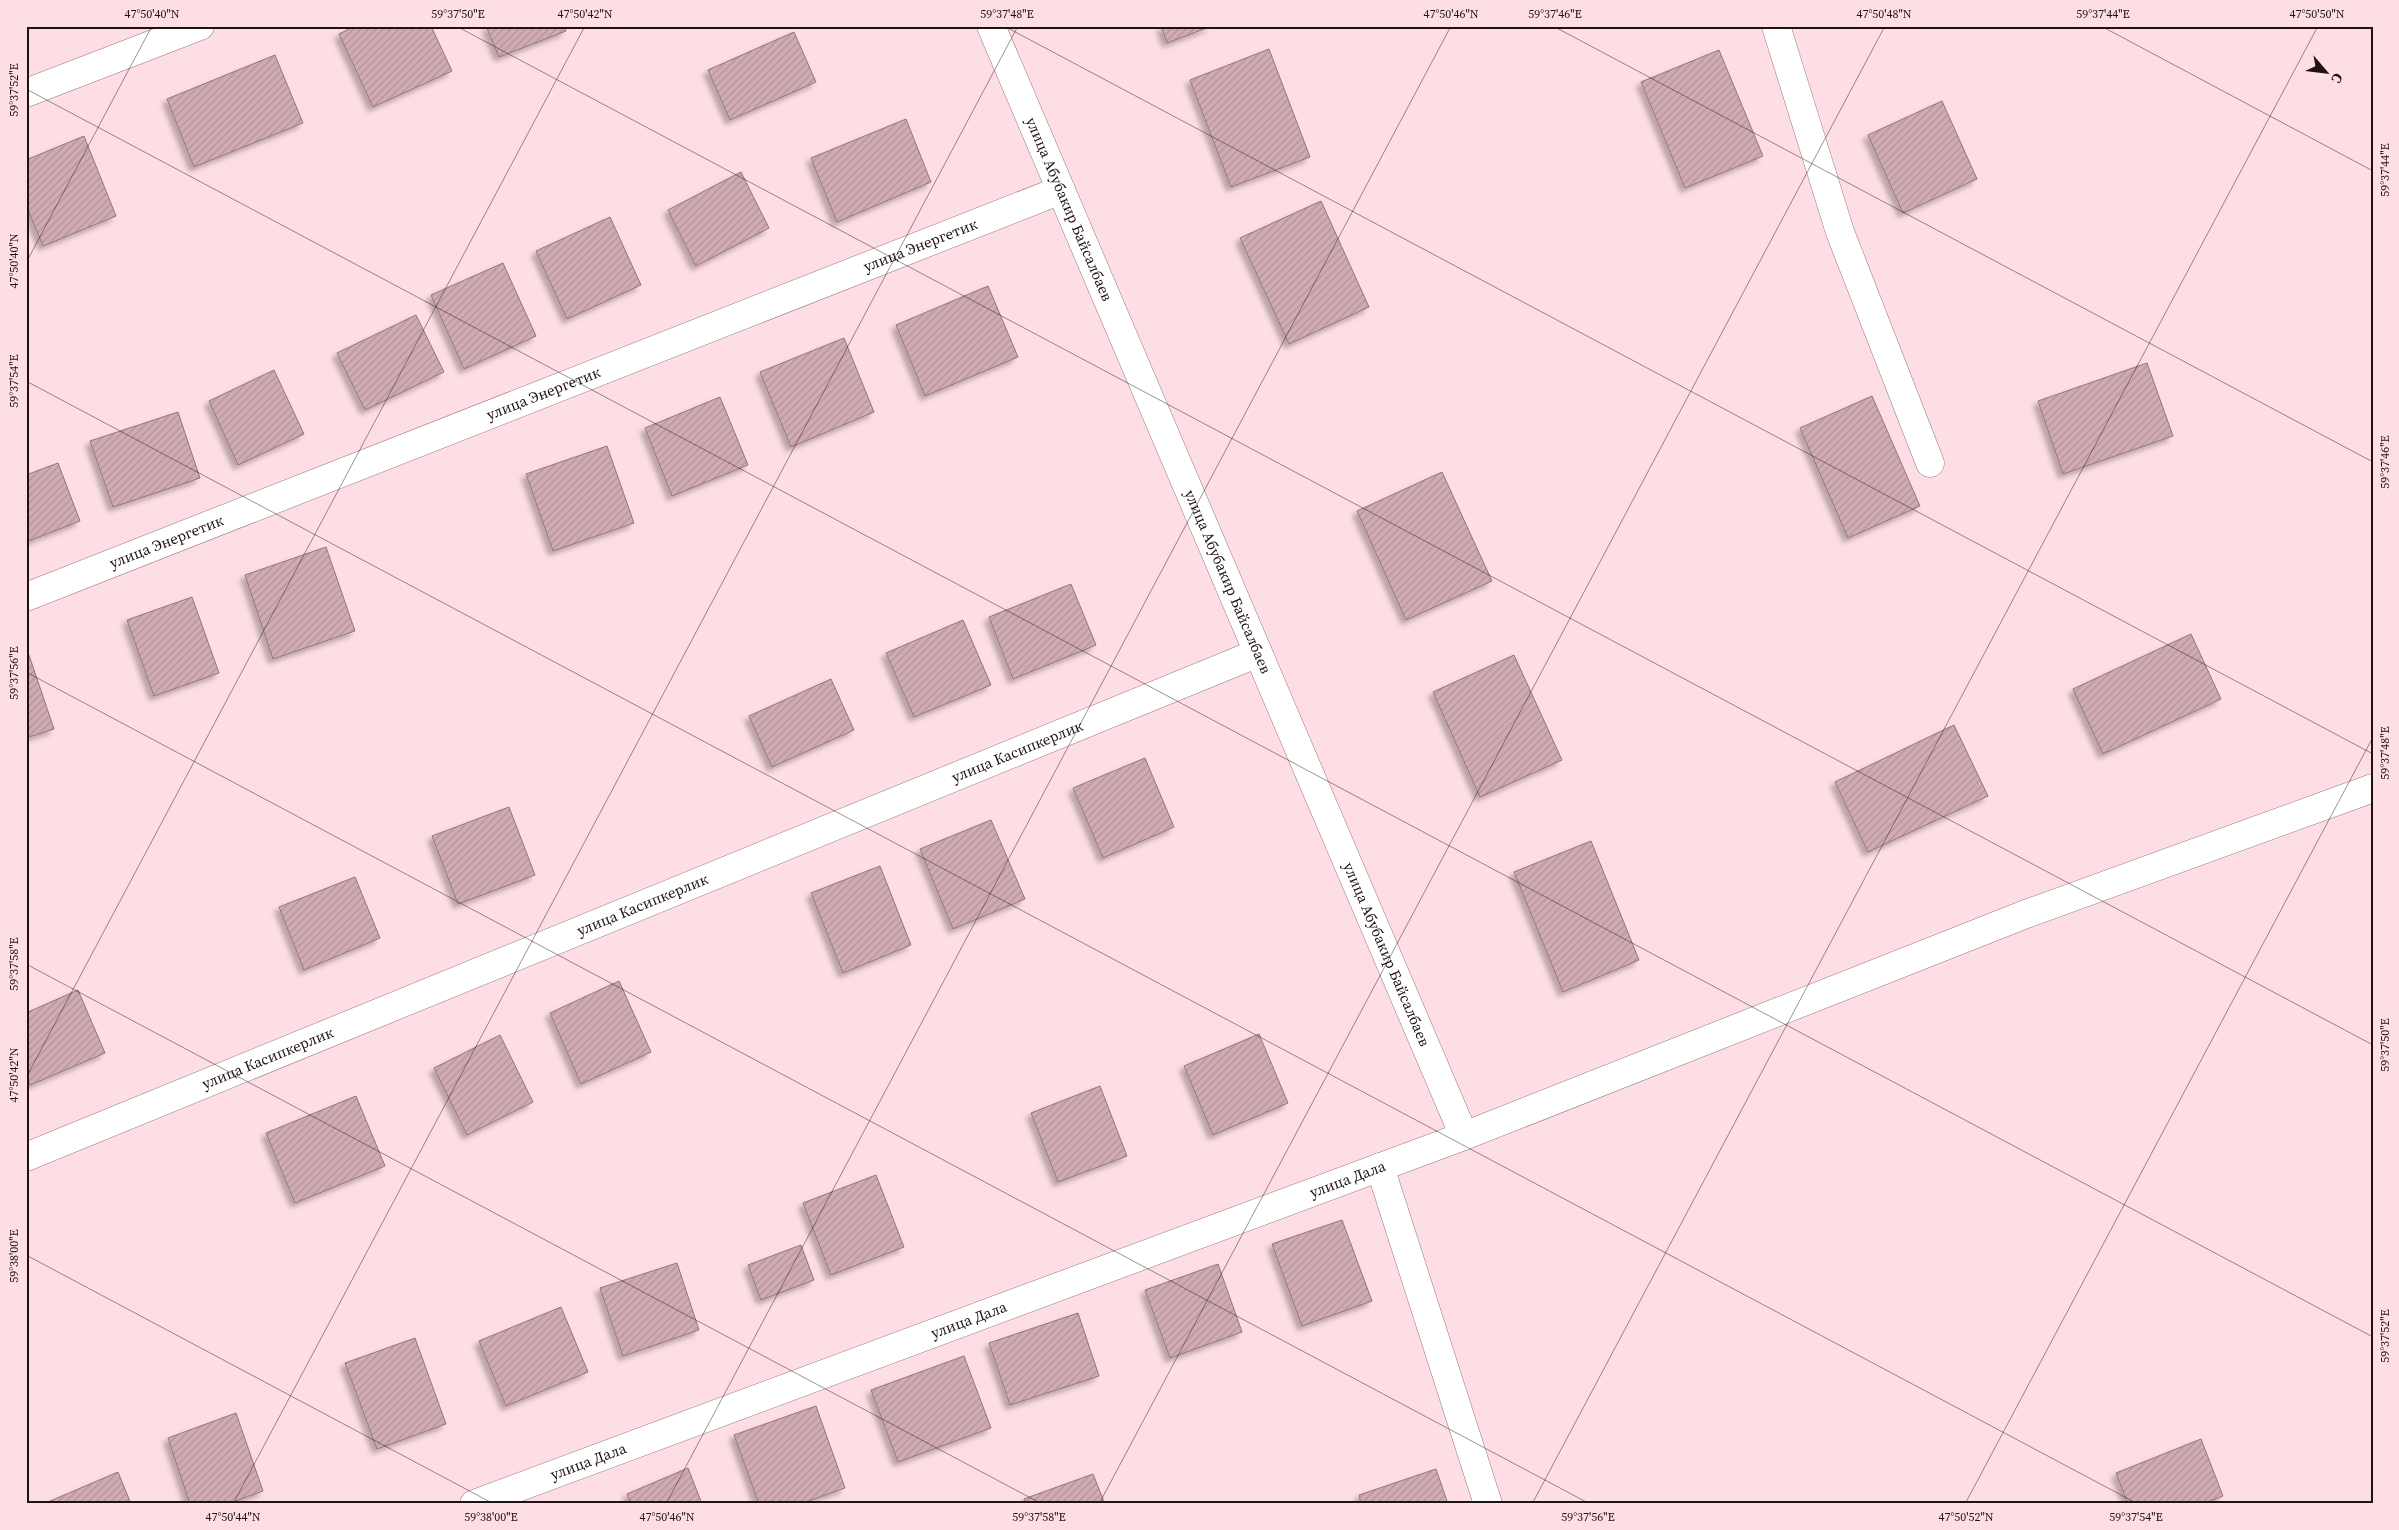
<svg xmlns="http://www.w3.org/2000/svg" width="2399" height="1530" font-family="'Source Serif 4',serif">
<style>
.building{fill:url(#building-hatch);stroke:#96747b;filter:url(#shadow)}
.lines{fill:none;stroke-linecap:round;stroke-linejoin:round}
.minor-casing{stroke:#9a777e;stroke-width:29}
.minor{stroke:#fff;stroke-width:28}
.ticks{fill:none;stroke:#1f1215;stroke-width:1;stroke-opacity:0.45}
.labels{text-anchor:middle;stroke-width:4;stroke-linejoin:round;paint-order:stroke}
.street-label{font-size:15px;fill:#1f1215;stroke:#fddee4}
.neatline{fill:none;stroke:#1f1215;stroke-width:2}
.ticks-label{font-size:12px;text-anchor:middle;fill:#1f1215}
</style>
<defs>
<pattern id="building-hatch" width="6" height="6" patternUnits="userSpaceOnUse" patternTransform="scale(1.25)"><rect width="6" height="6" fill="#d0abb2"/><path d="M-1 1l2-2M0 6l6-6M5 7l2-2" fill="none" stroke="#b29298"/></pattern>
<filter id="shadow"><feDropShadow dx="-4.5" dy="4.5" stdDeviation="2.5" flood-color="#0004"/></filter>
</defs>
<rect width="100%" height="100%" fill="#fddee4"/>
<path class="building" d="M 355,26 L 431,26 L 452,71 L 373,107 L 339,34 Z
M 486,26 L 564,26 L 566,31 L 499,57 Z
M 1161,26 L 1212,26 L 1167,43 Z
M 794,32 L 816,82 L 730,120 L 708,70 Z
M 1269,49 L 1310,157 L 1231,187 L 1190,80 Z
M 1719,50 L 1763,156 L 1685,188 L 1641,82 Z
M 275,55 L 303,123 L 194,167 L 167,99 Z
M 1942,101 L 1977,179 L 1903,213 L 1868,135 Z
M 906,119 L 931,182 L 837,222 L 811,158 Z
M 84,136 L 116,216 L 43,246 L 26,205 L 26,160 Z
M 741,172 L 769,228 L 696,266 L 668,210 Z
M 1321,201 L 1369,307 L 1289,344 L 1240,238 Z
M 610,217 L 641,285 L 567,319 L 536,251 Z
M 503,263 L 536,336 L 464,369 L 431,295 Z
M 988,286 L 1018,357 L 925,396 L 896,325 Z
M 416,315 L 444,372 L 365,410 L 337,353 Z
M 844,338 L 874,412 L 791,447 L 760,372 Z
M 2147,363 L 2173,436 L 2063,474 L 2038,401 Z
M 274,370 L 304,434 L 238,465 L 209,401 Z
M 1872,396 L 1920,506 L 1848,538 L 1800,428 Z
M 720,397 L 748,465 L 672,496 L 645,428 Z
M 178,412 L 200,478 L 113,507 L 90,441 Z
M 607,446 L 634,523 L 553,551 L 526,474 Z
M 58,463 L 80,521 L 26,542 L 26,475 Z
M 1442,472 L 1492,581 L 1406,620 L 1357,511 Z
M 326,547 L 355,631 L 273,659 L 245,575 Z
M 1071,584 L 1096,645 L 1013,679 L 989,617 Z
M 192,597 L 219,673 L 154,696 L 127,620 Z
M 963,620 L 991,685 L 914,717 L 886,653 Z
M 2191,634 L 2221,699 L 2103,754 L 2073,689 Z
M 29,655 L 54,729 L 26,738 L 26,656 Z
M 1514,655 L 1562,760 L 1480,797 L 1433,692 Z
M 831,679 L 854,730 L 772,767 L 749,716 Z
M 1954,725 L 1988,796 L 1868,852 L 1835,782 Z
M 1145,758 L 1174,827 L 1103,858 L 1073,788 Z
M 509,807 L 535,875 L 458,904 L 432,836 Z
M 991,820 L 1025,899 L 953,929 L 920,849 Z
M 1591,841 L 1639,960 L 1563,992 L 1514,872 Z
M 880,866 L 911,945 L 843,973 L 811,893 Z
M 355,877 L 380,938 L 304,970 L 279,907 Z
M 619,981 L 651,1052 L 581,1084 L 550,1013 Z
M 78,990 L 105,1053 L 30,1085 L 26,1076 L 26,1013 Z
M 1259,1034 L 1288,1103 L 1213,1135 L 1184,1066 Z
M 500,1035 L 533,1102 L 467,1135 L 434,1068 Z
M 1100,1086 L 1127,1156 L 1058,1182 L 1031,1113 Z
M 356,1096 L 385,1166 L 295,1203 L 266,1133 Z
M 876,1175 L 904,1247 L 831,1275 L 803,1203 Z
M 1342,1220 L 1372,1301 L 1302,1326 L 1272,1244 Z
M 801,1245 L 814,1280 L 761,1300 L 748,1265 Z
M 677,1263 L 699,1330 L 623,1356 L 600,1288 Z
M 1218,1264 L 1242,1332 L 1170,1358 L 1145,1290 Z
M 561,1307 L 588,1372 L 506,1406 L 479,1341 Z
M 1078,1313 L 1099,1376 L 1010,1405 L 989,1343 Z
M 415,1338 L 446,1424 L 377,1449 L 345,1363 Z
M 964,1356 L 991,1428 L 898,1462 L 871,1390 Z
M 816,1406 L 845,1488 L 800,1504 L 759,1504 L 734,1435 Z
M 236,1413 L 263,1491 L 227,1504 L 190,1504 L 168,1438 Z
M 2201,1439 L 2223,1496 L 2203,1504 L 2128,1504 L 2116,1473 Z
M 688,1468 L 702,1504 L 631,1504 L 627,1494 Z
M 1436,1469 L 1448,1504 L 1361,1504 L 1359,1495 Z
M 118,1472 L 131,1504 L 49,1504 L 48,1502 Z
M 1093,1474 L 1105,1504 L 1025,1504 L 1024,1499 Z"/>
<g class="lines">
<defs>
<g id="minor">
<path id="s1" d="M 991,26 L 1464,1136"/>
<path d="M 1776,26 L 1840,232 L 1930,463"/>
<path d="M 26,93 L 200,26"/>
<path id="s2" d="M 26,597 L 1061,190"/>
<path id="s3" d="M 26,1157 L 1258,653"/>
<path d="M 1380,1167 L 1488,1504"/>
<path id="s4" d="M 474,1504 L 1464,1136 L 2026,914 L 2373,788"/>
</g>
</defs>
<use href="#minor" class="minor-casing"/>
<use href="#minor" class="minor"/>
</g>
<path class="ticks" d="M 456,26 L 2373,1045M 1004,26 L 2373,754M 1553,26 L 2373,462M 2101,26 L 2373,171M 26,89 L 2373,1337M 26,263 L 152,26M 26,381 L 2138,1504M 26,672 L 1590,1504M 26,964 L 1042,1504M 26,1078 L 585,26M 26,1255 L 494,1504M 233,1504 L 1018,26M 666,1504 L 1451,26M 1099,1504 L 1885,26M 1532,1504 L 2318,26M 1965,1504 L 2373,737"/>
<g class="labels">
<g class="street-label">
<text dy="5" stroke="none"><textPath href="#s1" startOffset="199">улица Абубакир Байсалбаев</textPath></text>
<text dy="5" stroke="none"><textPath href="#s2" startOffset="961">улица Энергетик</textPath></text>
<text dy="5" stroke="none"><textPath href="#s2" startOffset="556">улица Энергетик</textPath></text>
<text dy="5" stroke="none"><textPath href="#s2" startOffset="151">улица Энергетик</textPath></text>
<text dy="5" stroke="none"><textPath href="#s1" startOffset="604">улица Абубакир Байсалбаев</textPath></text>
<text dy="5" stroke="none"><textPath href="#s3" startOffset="1071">улица Касипкерлик</textPath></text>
<text dy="5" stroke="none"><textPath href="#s3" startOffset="666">улица Касипкерлик</textPath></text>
<text dy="5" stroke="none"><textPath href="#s1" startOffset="1009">улица Абубакир Байсалбаев</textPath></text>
<text dy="5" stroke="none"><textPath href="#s3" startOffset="261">улица Касипкерлик</textPath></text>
<text dy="5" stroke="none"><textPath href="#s4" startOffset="932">улица Дала</textPath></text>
<text dy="5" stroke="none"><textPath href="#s4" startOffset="528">улица Дала</textPath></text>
<text dy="5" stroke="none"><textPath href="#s4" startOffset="122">улица Дала</textPath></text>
</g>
</g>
<rect width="2399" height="1530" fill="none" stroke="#fddee4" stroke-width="55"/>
<g transform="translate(2326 72) rotate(118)" stroke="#fddee4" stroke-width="4" paint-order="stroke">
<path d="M0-4L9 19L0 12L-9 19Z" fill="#1f1215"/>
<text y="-8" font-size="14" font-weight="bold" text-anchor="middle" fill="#1f1215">С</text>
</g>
<rect x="28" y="28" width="2344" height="1474" class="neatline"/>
<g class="ticks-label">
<text x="152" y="18">47°50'40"N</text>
<text x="458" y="18">59°37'50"E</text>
<text x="585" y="18">47°50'42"N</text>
<text x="1007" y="18">59°37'48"E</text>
<text x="1451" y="18">47°50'46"N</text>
<text x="1555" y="18">59°37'46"E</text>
<text x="1884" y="18">47°50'48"N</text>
<text x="2103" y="18">59°37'44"E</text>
<text x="2317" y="18">47°50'50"N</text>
<text transform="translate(14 90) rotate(-90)" y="4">59°37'52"E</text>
<text transform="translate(2385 170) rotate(-90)" y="4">59°37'44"E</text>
<text transform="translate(14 261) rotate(-90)" y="4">47°50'40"N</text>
<text transform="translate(14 381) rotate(-90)" y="4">59°37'54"E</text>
<text transform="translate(2385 462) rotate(-90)" y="4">59°37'46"E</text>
<text transform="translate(14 673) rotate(-90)" y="4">59°37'56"E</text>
<text transform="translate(2385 753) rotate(-90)" y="4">59°37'48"E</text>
<text transform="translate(14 964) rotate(-90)" y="4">59°37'58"E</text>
<text transform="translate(2385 1045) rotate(-90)" y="4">59°37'50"E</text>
<text transform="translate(14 1075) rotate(-90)" y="4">47°50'42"N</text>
<text transform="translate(14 1256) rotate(-90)" y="4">59°38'00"E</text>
<text transform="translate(2385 1336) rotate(-90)" y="4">59°37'52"E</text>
<text x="233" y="1521">47°50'44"N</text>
<text x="491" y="1521">59°38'00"E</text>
<text x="667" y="1521">47°50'46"N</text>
<text x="1039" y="1521">59°37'58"E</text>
<text x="1588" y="1521">59°37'56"E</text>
<text x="1966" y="1521">47°50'52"N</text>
<text x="2136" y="1521">59°37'54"E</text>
</g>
</svg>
